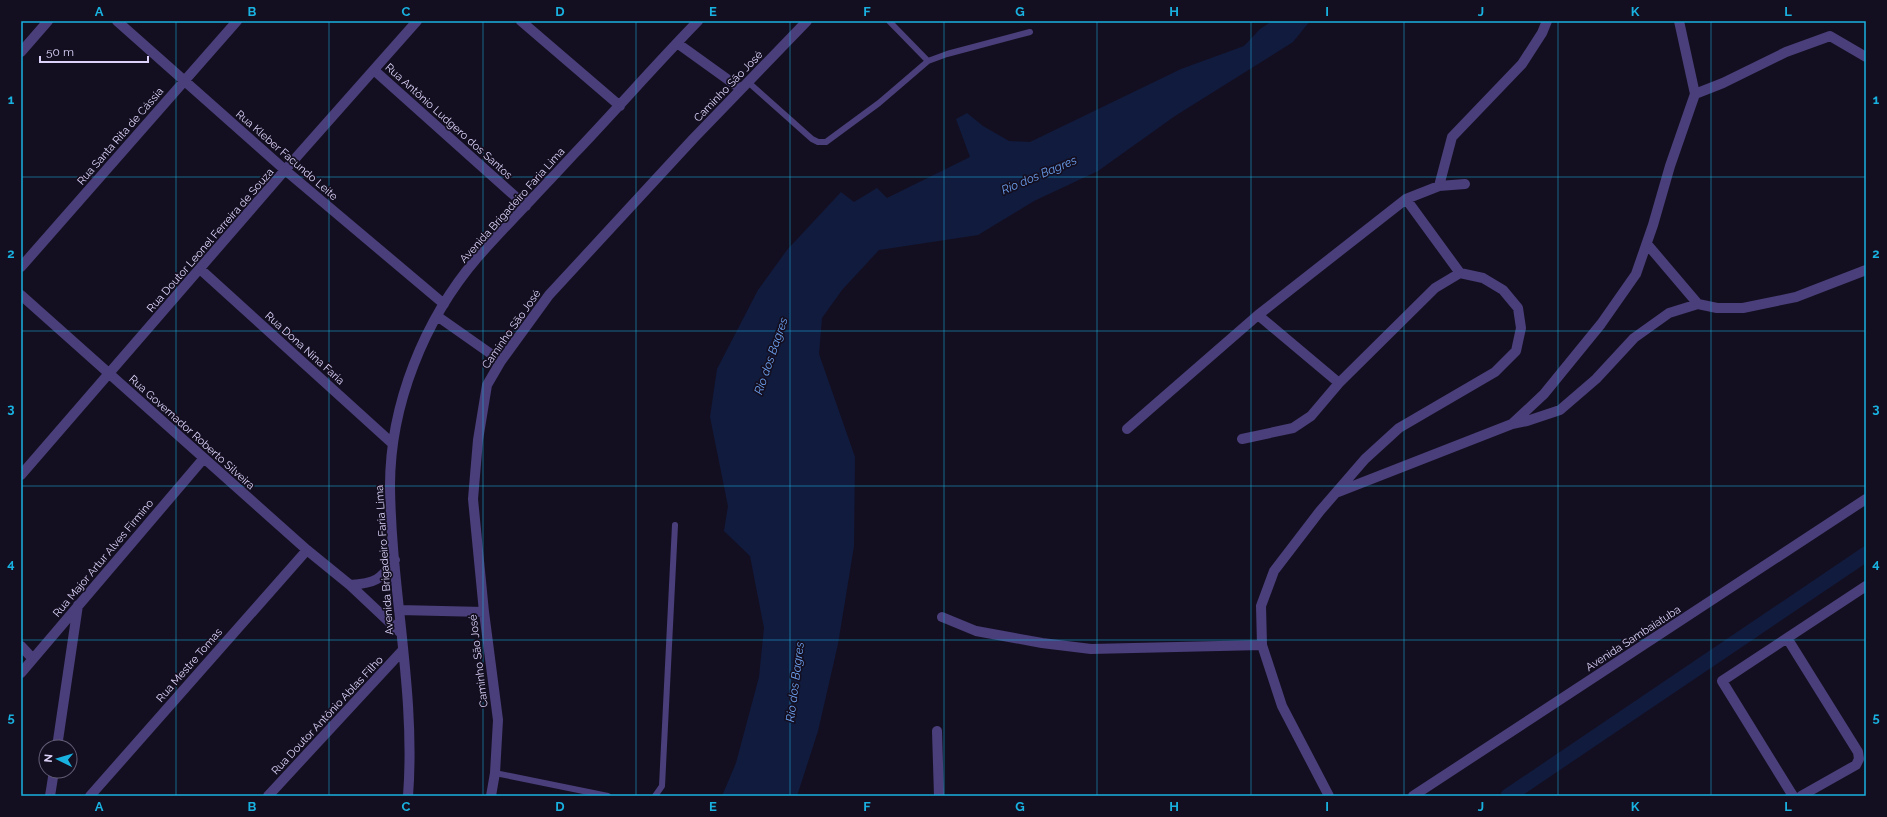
<svg xmlns="http://www.w3.org/2000/svg" width="1887" height="817" font-family="Raleway,sans-serif">
<style>
.water{fill:#111b3e}
.lines{fill:none;stroke-linecap:round;stroke-linejoin:round}
.canal{stroke:#111b3e;stroke-width:15}
.service{stroke:#4a3f7a;stroke-width:6}
.minor{stroke:#4a3f7a;stroke-width:10}
.grid{fill:none;stroke:#19b1e0;stroke-width:1;stroke-opacity:0.55}
.labels{text-anchor:middle;stroke-width:3.5;stroke-linejoin:round;paint-order:stroke}
.street-label{font-size:11px;fill:#ddd3fa;stroke:#140f20}
.water-label{font-size:12px;font-style:italic;fill:#6ca0ef;stroke:#140f20}
.neatline{fill:none;stroke:#19b1e0;stroke-width:1.5}
.grid-label{font-size:13px;text-anchor:middle;font-weight:bold;fill:#19b1e0}
</style>
<rect width="100%" height="100%" fill="#140f20"/>
<path class="water" d="M 1272,21 L 1310,21 L 1293,42 L 1175,116 L 1098,171 L 1034,201 L 978,235 L 879,250 L 842,290 L 822,318 L 819,354 L 855,457 L 854,546 L 838,644 L 818,731 L 797,796 L 722,796 L 736,763 L 759,677 L 764,628 L 750,556 L 724,531 L 728,506 L 710,417 L 717,369 L 758,290 L 787,250 L 841,192 L 854,202 L 877,188 L 887,198 L 970,157 L 956,119 L 967,113 L 983,126 L 1009,141 L 1030,142 L 1181,69 L 1244,46 L 1260,29 Z"/>
<g class="lines">
<path class="canal" d="M 1508,796 L 1866,554"/>
<path class="service" d="M 889,21 L 928,61
M 748,82 L 812,139 L 818,142 L 826,142 L 879,103 L 928,61 L 947,54 L 1030,32
M 495,773 L 608,796
M 655,796 L 662,786 L 675,525"/>
<path class="minor" d="M 117,21 L 285,170 L 444,304
M 521,21 L 620,106
M 677,43 L 741,89
M 21,52 L 48,21
M 375,71 L 526,206
M 1695,94 L 1723,83 L 1786,52 L 1830,36 L 1866,57
M 1439,186 L 1452,137 L 1522,64 L 1542,33 L 1547,21
M 1406,199 L 1460,273
M 1647,244 L 1698,304
M 21,267 L 237,21
M 200,269 L 393,444
M 21,295 L 307,550 L 350,585 L 401,633
M 1258,315 L 1339,383
M 437,316 L 501,361
M 1512,424 L 1544,394 L 1601,324 L 1636,274 L 1653,225 L 1670,166 L 1695,94 L 1679,21
M 1127,429 L 1258,315 L 1406,199 L 1439,186 L 1465,184
M 1242,439 L 1293,428 L 1311,416 L 1339,383 L 1435,288 L 1460,273 L 1483,278 L 1503,290 L 1518,308 L 1521,328 L 1516,351 L 1495,372 L 1399,428 L 1365,459 L 1320,511 L 1274,571 L 1261,606 L 1262,645 L 1282,706 L 1329,796
M 21,475 L 285,170 L 417,21
M 1338,492 L 1512,424 L 1527,421 L 1560,410 L 1596,379 L 1634,338 L 1669,313 L 1698,304 L 1717,308 L 1743,308 L 1796,297 L 1866,270
M 350,585 C 376,583 380,580 395,560
M 399,610 L 484,612
M 942,617 L 976,631 L 1042,643 L 1091,649 L 1262,645
M 1787,638 L 1858,752 L 1859,759 L 1856,765 L 1801,796
M 21,646 L 33,659
M 21,673 L 204,458
M 937,731 L 939,796
M 57,747 L 78,605
M 50,796 L 54,771
M 90,796 L 307,550
M 268,796 L 403,650
M 408,796 C 416,692 391,590 390,486 C 390,405 424,320 477,258 C 508,223 542,189 574,154 C 616,110 656,64 698,21
M 491,796 L 495,773 L 498,720 L 484,612 L 473,499 L 478,440 L 487,385 L 501,361 L 549,295 L 693,139 L 807,21
M 1413,796 L 1866,499
M 1793,796 L 1722,681 L 1866,586"/>
</g>
<path class="grid" d="M 176,21 L 176,796M 329,21 L 329,796M 483,21 L 483,796M 636,21 L 636,796M 790,21 L 790,796M 944,21 L 944,796M 1097,21 L 1097,796M 1251,21 L 1251,796M 1404,21 L 1404,796M 1558,21 L 1558,796M 1711,21 L 1711,796M 21,177 L 1866,177M 21,331 L 1866,331M 21,486 L 1866,486M 21,640 L 1866,640"/>
<g class="labels">
<g class="street-label">
<text transform="translate(728 86) rotate(-46)" y="4">Caminho São José</text>
<text transform="translate(449 121) rotate(42)" y="4">Rua Antônio Ludgero dos Santos</text>
<text transform="translate(120 136) rotate(-49)" y="4">Rua Santa Rita de Cássia</text>
<text transform="translate(287 155) rotate(41)" y="4">Rua Kleber Facundo Leite</text>
<text transform="translate(512 205) rotate(-48)" y="4">Avenida Brigadeiro Faria Lima</text>
<text transform="translate(210 240) rotate(-49)" y="4">Rua Doutor Leonel Ferreira de Souza</text>
<text transform="translate(511 329) rotate(-55)" y="4">Caminho São José</text>
<text transform="translate(305 348) rotate(42)" y="4">Rua Dona Nina Faria</text>
<text transform="translate(192 432) rotate(42)" y="4">Rua Governador Roberto Silveira</text>
<text transform="translate(103 558) rotate(-50)" y="4">Rua Major Artur Alves Firmino</text>
<text transform="translate(384 560) rotate(-94)" y="4">Avenida Brigadeiro Faria Lima</text>
<text transform="translate(1633 638) rotate(-33)" y="4">Avenida Sambaiatuba</text>
<text transform="translate(478 661) rotate(-97)" y="4">Caminho São José</text>
<text transform="translate(189 665) rotate(-49)" y="4">Rua Mestre Tomas</text>
<text transform="translate(327 715) rotate(-47)" y="4">Rua Doutor Antônio Ablas Filho</text>
</g>
<g class="water-label">
<text transform="translate(1039 175) rotate(-23)" y="4">Rio dos Bagres</text>
<text transform="translate(771 356) rotate(-71)" y="4">Rio dos Bagres</text>
<text transform="translate(795 682) rotate(-83)" y="4">Rio dos Bagres</text>
</g>
</g>
<rect width="1887" height="817" fill="none" stroke="#140f20" stroke-width="44"/>
<g transform="translate(58 759) rotate(275)"><circle r="19" fill="#140f20" stroke="#645d77"/>
<path d="M0-3L7 15L0 10L-7 15Z" fill="#19b1e0"/>
<text y="-6" font-size="11" font-weight="bold" text-anchor="middle" fill="#ddd3fa">N</text>
</g>
<path d="M40 56v6h108v-6" fill="none" stroke="#ddd3fa" stroke-width="2"/>
<text x="46" y="56" font-size="12" fill="#ddd3fa" stroke="#140f20" stroke-width="3" paint-order="stroke">50 m</text>
<rect x="22" y="22" width="1843" height="773" class="neatline"/>
<g class="grid-label">
<text x="99" y="16">A</text>
<text x="252" y="16">B</text>
<text x="406" y="16">C</text>
<text x="560" y="16">D</text>
<text x="713" y="16">E</text>
<text x="867" y="16">F</text>
<text x="1020" y="16">G</text>
<text x="1174" y="16">H</text>
<text x="1327" y="16">I</text>
<text x="1481" y="16">J</text>
<text x="1635" y="16">K</text>
<text x="1788" y="16">L</text>
<text x="11" y="104">1</text>
<text x="1876" y="104">1</text>
<text x="11" y="258">2</text>
<text x="1876" y="258">2</text>
<text x="11" y="413">3</text>
<text x="1876" y="413">3</text>
<text x="11" y="568">4</text>
<text x="1876" y="568">4</text>
<text x="11" y="722">5</text>
<text x="1876" y="722">5</text>
<text x="99" y="811">A</text>
<text x="252" y="811">B</text>
<text x="406" y="811">C</text>
<text x="560" y="811">D</text>
<text x="713" y="811">E</text>
<text x="867" y="811">F</text>
<text x="1020" y="811">G</text>
<text x="1174" y="811">H</text>
<text x="1327" y="811">I</text>
<text x="1481" y="811">J</text>
<text x="1635" y="811">K</text>
<text x="1788" y="811">L</text>
</g>
</svg>
